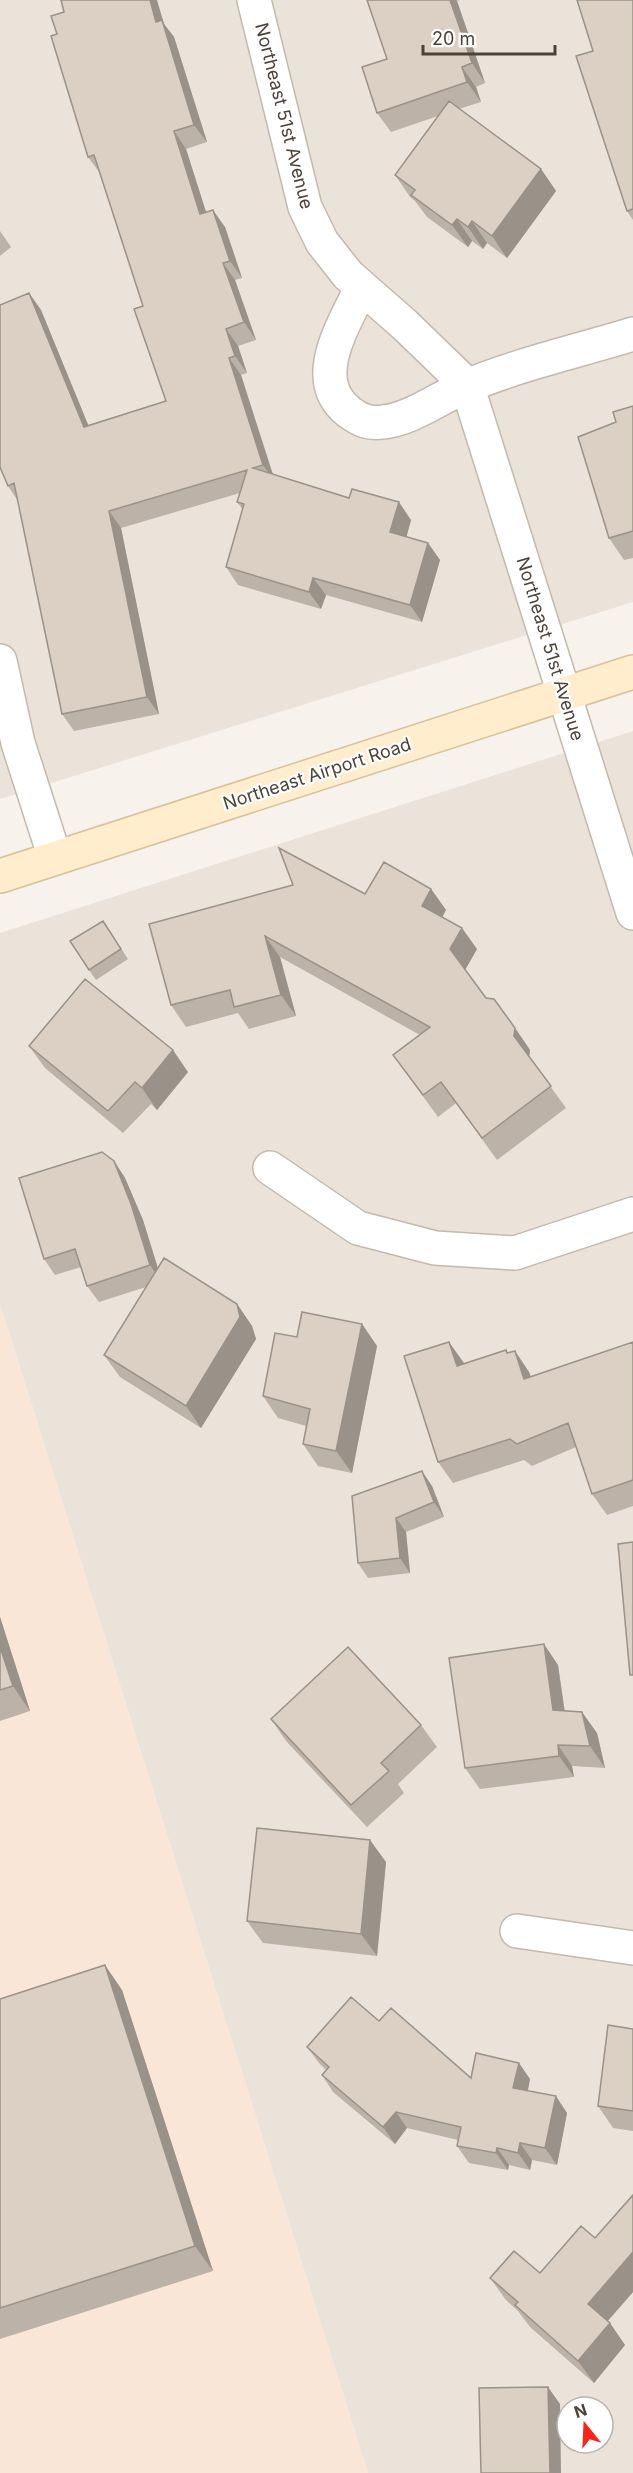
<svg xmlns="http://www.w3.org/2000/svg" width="633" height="2473" font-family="Inter,sans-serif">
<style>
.residential{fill:#ebe3d9;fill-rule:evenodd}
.commercial{fill:#f9e6d6}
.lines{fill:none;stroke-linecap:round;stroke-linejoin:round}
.street-casing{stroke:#c3b9ad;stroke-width:36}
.secondary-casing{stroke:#d9c199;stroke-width:36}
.street{stroke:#fff;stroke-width:33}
.secondary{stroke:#ffedcd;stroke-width:33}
.wall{fill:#bdb2a8}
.shaded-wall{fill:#9a9188}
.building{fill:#dccfc3;stroke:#9a9188;stroke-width:1.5}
.labels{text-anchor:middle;stroke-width:4.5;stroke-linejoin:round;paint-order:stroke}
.street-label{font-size:18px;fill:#4c4238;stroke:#fff}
</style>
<rect width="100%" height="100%" fill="#f7f2eb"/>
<path class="residential" d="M 0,0 L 633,0 L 633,602 L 0,799 Z
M 633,731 L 633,2473 L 368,2473 L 0,1304 L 0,933 ZM 567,2407 L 603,2407 L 603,2443 L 567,2443 Z"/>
<path class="commercial" d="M 0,1304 L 368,2473 L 0,2473 Z"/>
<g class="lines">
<defs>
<path id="street" d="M 254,0 L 305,207 L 322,242 L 348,275 L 405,325 L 467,385 L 633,913
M 361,288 C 345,324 307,379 349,412 C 360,420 368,424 383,422 C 412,419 440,397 467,386 C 520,364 578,351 633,334
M 0,661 L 18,743 L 55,858
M 270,1168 L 358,1228 L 435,1248 L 515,1253 L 633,1214
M 517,1931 L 633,1948"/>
<path id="secondary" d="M 0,876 L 633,672"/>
</defs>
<use href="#street" class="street-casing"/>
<use href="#secondary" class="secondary-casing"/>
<use href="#street" class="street"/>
<use href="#secondary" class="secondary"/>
</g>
<path class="wall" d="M 367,0 L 460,0 L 457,1 L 485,83 L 476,87 L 481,102 L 459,109 L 541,169 L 556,191 L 507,258 L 487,243 L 483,249 L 472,241 L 468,247 L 427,217 L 415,201 L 410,197 L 395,175 L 438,116 L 391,132 L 377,113 L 387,59 Z
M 633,0 L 633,220 L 627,211 L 593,51 Z
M 64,12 L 164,24 L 174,37 L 207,142 L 186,149 L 206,212 L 225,227 L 242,278 L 235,280 L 256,340 L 238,346 L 247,373 L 241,375 L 273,474 L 411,520 L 406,537 L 428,543 L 440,560 L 422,622 L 326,595 L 321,609 L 238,585 L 226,567 L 243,510 L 237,502 L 240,493 L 121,528 L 159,714 L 74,731 L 62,714 L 18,501 L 8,486 L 29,293 L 41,310 L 88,425 L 166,401 L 143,306 L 100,173 L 88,157 L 57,34 Z
M 0,231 L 11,247 L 0,256 Z
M 633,406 L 633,558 L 624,560 L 609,538 L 616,422 Z
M 431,889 L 446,910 L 442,917 L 477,949 L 465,970 L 486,998 L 515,1028 L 530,1050 L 529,1057 L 566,1108 L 497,1160 L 456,1103 L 438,1117 L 393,1055 L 420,1035 L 280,957 L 296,1016 L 249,1029 L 238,1013 L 186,1027 L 171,1005 L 149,924 L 365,894 Z
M 103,921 L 128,959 L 96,980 L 89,970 Z
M 29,1046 L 188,1072 L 157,1110 L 151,1104 L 123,1133 L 45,1068 Z
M 114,1161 L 125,1178 L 143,1220 L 158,1268 L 237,1304 L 252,1326 L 256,1339 L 201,1428 L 120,1377 L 104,1355 L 146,1287 L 99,1302 L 87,1286 L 81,1267 L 55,1275 L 44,1259 Z
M 362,1324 L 377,1346 L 352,1473 L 318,1466 L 303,1444 L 306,1426 L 278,1418 L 263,1396 L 297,1337 Z
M 633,1342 L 633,1506 L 607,1515 L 592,1494 L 576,1447 L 532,1466 L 524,1460 L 453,1483 L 438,1462 L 506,1350 L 508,1353 L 515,1351 L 529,1372 L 531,1377 Z
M 432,1486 L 444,1517 L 406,1532 L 410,1573 L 368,1578 L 358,1563 L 352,1496 Z
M 0,1617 L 30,1711 L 0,1721 Z
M 558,1665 L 565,1711 L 597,1733 L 605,1768 L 572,1766 L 574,1777 L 480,1789 L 465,1768 Z
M 271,1719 L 421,1725 L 437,1747 L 398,1784 L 404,1793 L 367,1827 L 286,1741 Z
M 386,1862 L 377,1956 L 263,1943 L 247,1921 Z
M 122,1990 L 213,2271 L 0,2339 L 0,1999 Z
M 379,2021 L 471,2078 L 530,2079 L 528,2090 L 567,2113 L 557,2165 L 532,2160 L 530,2170 L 509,2165 L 508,2170 L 469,2163 L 457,2146 L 458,2140 L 407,2128 L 395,2144 L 333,2092 L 322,2075 L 326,2070 L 319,2063 L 307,2047 Z
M 633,2029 L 633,2131 L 613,2128 L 598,2106 Z
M 633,2195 L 633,2292 L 608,2321 L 625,2345 L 594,2383 L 530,2327 L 518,2311 L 506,2300 L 490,2278 L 540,2273 L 595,2238 Z"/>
<path class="shaded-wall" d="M 150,0 L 157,0 L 164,24 L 174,37 L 207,142 L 194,125 L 156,22 Z
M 450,0 L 456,0 L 457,1 L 485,83 L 472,63 Z
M 462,67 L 476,87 L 481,102 L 467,82 Z
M 174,131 L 186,149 L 212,231 L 200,214 Z
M 541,169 L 556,191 L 507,258 L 492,236 Z
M 213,210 L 225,227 L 242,278 L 230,261 Z
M 457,219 L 472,241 L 468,247 L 452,225 Z
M 472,221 L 487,243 L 483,249 L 468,227 Z
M 223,263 L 235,280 L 256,340 L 244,322 Z
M 29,293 L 41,310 L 96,444 L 84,427 Z
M 226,329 L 238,346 L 247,373 L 235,356 Z
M 229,358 L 241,375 L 275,482 L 263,465 Z
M 399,502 L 411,520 L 403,550 L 390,532 Z
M 109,511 L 121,528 L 159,714 L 147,697 Z
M 428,543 L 440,560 L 422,622 L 410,605 Z
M 313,578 L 326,595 L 321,609 L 309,592 Z
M 431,889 L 446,910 L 437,927 L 422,906 Z
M 462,928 L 477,949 L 465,970 L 450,949 Z
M 265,936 L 280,957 L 296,1016 L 281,995 Z
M 515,1028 L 530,1050 L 529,1058 L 514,1036 Z
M 173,1050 L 188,1072 L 157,1110 L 142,1088 Z
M 114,1161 L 125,1178 L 143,1220 L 162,1282 L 150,1265 Z
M 237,1304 L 252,1326 L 256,1339 L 201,1428 L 186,1406 Z
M 362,1324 L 377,1346 L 352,1473 L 336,1451 Z
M 449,1342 L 464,1363 L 472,1388 L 457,1366 Z
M 515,1351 L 529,1372 L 539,1400 L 524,1379 Z
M 422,1471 L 432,1486 L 444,1517 L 434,1502 Z
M 396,1518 L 406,1532 L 410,1573 L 400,1558 Z
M 0,1617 L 30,1711 L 13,1686 L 0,1647 Z
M 544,1644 L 558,1665 L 567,1731 L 553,1710 Z
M 582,1712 L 597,1733 L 605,1768 L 590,1746 Z
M 558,1745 L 572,1766 L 574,1777 L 559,1756 Z
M 370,1840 L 386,1862 L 377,1956 L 361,1934 Z
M 105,1965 L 122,1990 L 213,2271 L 195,2246 Z
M 519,2063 L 530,2079 L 525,2104 L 513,2088 Z
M 556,2096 L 567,2113 L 557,2165 L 545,2148 Z
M 396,2112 L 407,2128 L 395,2144 L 383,2127 Z
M 520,2143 L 532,2160 L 530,2170 L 518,2153 Z
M 497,2148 L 509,2165 L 508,2170 L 496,2153 Z
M 633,2252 L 633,2292 L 603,2326 L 588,2304 Z
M 610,2323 L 625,2345 L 594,2383 L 578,2361 Z
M 548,2387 L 560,2404 L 561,2473 L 550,2473 Z"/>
<path class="building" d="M 61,0 L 150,0 L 156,22 L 162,20 L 194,125 L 174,131 L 200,214 L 213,210 L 230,261 L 223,263 L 244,322 L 226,329 L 235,356 L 229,358 L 263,465 L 253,468 L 349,498 L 352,489 L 399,502 L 390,532 L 428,543 L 410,605 L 313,578 L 309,592 L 226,567 L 244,504 L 237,502 L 247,470 L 109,511 L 147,697 L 62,714 L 14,483 L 8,486 L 0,467 L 0,305 L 29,293 L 84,427 L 166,401 L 134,309 L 143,306 L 94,155 L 88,157 L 51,36 L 57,34 L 51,16 L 64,12 Z
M 367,0 L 450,0 L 472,63 L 462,67 L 467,82 L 377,113 L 362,67 L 387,59 Z
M 577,0 L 633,0 L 633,209 L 627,211 L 576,56 L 593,51 Z
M 449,101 L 541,169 L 492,236 L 472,221 L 468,227 L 457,219 L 452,225 L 411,195 L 415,190 L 395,175 Z
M 633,406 L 633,531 L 609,538 L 578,437 L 616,422 L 613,412 Z
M 279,848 L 365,894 L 384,862 L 431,889 L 422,906 L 462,928 L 450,949 L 486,998 L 494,999 L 515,1028 L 514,1036 L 551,1086 L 482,1138 L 441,1082 L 423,1095 L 393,1055 L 430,1027 L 265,936 L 281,995 L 234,1007 L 230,990 L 171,1005 L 149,924 L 293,885 Z
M 103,921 L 121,949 L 89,970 L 70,941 Z
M 85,979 L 173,1050 L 142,1088 L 135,1082 L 108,1111 L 29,1046 Z
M 102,1152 L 114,1161 L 131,1204 L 150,1265 L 87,1286 L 75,1249 L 44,1259 L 19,1178 Z
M 164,1258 L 237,1304 L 240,1317 L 186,1406 L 104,1355 Z
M 302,1312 L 362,1324 L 336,1451 L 303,1444 L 310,1409 L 263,1396 L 275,1333 L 297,1337 Z
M 449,1342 L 457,1366 L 506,1350 L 507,1353 L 515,1351 L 524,1379 L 633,1342 L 633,1480 L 592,1494 L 568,1423 L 517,1444 L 510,1439 L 438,1462 L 404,1356 Z
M 422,1471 L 434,1502 L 396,1518 L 400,1558 L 358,1563 L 352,1496 Z
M 633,1542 L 633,1675 L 630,1675 L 618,1544 Z
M 544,1644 L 553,1710 L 582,1712 L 590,1746 L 558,1745 L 559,1756 L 465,1768 L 449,1658 Z
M 0,1647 L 13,1686 L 0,1690 Z
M 348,1647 L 421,1725 L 381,1763 L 389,1771 L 351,1805 L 271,1719 Z
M 257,1828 L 370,1840 L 361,1934 L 247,1921 Z
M 105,1965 L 195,2246 L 0,2308 L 0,1999 Z
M 351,1997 L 379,2021 L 391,2008 L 471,2078 L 476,2053 L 519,2063 L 513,2088 L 556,2096 L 545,2148 L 520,2143 L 518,2153 L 497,2148 L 496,2153 L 457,2146 L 461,2127 L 396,2112 L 383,2127 L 322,2075 L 329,2067 L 307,2047 Z
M 608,2025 L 633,2029 L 633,2111 L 598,2106 Z
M 633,2195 L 633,2252 L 588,2304 L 610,2323 L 578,2361 L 515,2305 L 518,2302 L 490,2278 L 514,2251 L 540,2273 L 581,2226 L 595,2238 Z
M 548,2387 L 550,2473 L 481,2473 L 479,2388 Z"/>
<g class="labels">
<g class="street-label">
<text transform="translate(284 116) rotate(76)" y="6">Northeast 51st Avenue</text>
<text transform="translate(550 649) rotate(73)" y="6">Northeast 51st Avenue</text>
<text transform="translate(317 774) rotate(-18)" y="6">Northeast Airport Road</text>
</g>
</g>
<g transform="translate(585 2425) rotate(342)"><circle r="28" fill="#ffffff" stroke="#b7b3af" stroke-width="1.5"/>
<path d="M0-4.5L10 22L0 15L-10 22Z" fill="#ff221a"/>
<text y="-9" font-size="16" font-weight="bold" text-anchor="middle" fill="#4c4238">N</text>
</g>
<path d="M423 45v9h132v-9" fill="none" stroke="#4c4238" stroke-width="3"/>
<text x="432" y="45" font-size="18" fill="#4c4238" stroke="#ffffff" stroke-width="4.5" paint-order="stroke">20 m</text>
</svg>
